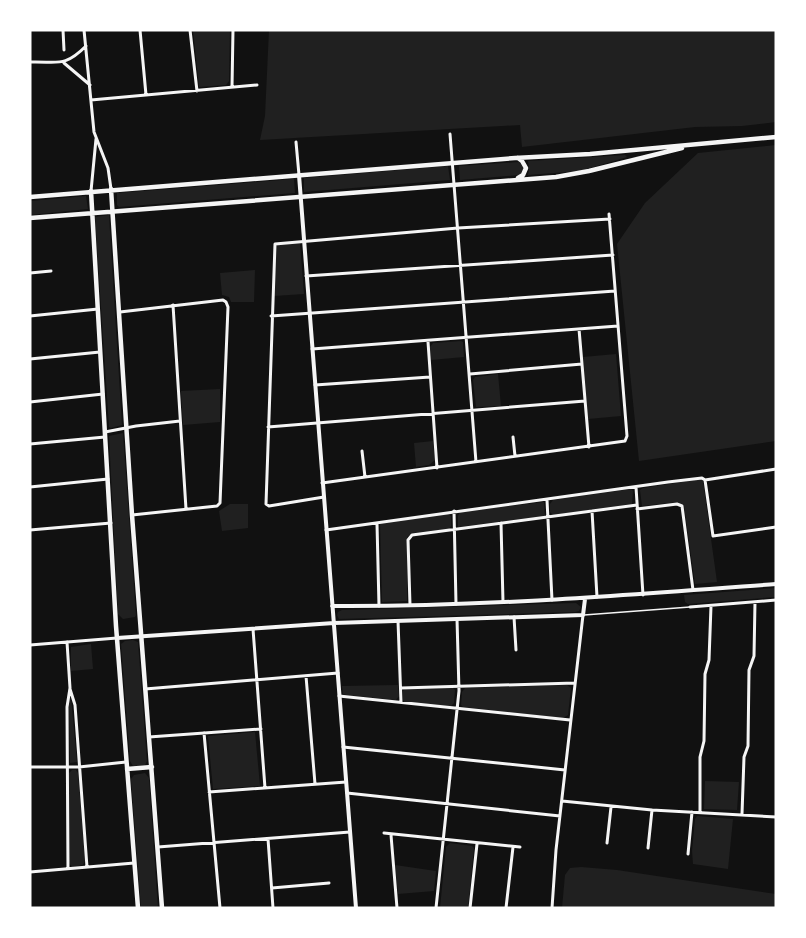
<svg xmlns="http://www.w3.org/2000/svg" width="806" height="938" font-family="'DM Sans',sans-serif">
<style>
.green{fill:#202020}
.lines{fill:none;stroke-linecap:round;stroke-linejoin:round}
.service{stroke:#f5f5f5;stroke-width:1.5}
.minor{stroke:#f5f5f5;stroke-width:3}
.tertiary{stroke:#f5f5f5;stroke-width:4}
.secondary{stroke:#f5f5f5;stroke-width:4.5}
</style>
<rect width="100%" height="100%" fill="#111"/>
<path class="green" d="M 193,30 L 230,30 L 229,81 L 226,85 L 199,87 Z
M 269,30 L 776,30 L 776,122 L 742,126 L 695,127 L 522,147 L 520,125 L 260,140 L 265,116 Z
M 776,145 L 776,441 L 639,461 L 617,244 L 645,203 L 698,153 Z
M 625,155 L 627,157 L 624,158 L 580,171 L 528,175 L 529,169 L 528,161 Z
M 519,162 L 524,168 L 520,175 L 460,180 L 459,166 Z
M 448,166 L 450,180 L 304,192 L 304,178 Z
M 294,179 L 295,193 L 119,207 L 117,205 L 117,193 Z
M 86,196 L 88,209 L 30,215 L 30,201 Z
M 109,215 L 122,425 L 111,428 L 109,427 L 95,217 Z
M 300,243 L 304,294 L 274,296 L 276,245 Z
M 255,270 L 254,302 L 231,302 L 229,297 L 222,295 L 220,273 Z
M 461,341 L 463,342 L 464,357 L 431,360 L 430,347 L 433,343 Z
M 616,354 L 621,416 L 588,419 L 583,357 Z
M 498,374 L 501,406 L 476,407 L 473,380 L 475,377 Z
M 220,389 L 220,422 L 183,425 L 181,391 Z
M 123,433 L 136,615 L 135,617 L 123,619 L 118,614 L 109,436 Z
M 433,441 L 435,460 L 429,465 L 416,467 L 414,443 Z
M 701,479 L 703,481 L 717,582 L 695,584 L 684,506 L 678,502 L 642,506 L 640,490 L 643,488 Z
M 631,489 L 633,491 L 632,504 L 553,515 L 550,512 L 550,504 L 553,500 Z
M 544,502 L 545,516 L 458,527 L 458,516 L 460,512 Z
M 230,504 L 248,504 L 248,528 L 222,531 L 219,511 Z
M 448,514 L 451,516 L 451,526 L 449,529 L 412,533 L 407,537 L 407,601 L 382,602 L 380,523 Z
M 776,588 L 776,597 L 688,604 L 685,602 L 684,595 Z
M 576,603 L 581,607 L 579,611 L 575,612 L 339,619 L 337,615 L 338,612 L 342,610 Z
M 133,640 L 138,642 L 147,761 L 145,765 L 133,766 L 130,761 L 121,644 L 125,641 Z
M 91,644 L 93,669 L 71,671 L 71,647 Z
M 398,685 L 399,696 L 396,700 L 347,695 L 343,694 L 342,686 Z
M 567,685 L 571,688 L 568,715 L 563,718 L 463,707 L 461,705 L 462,692 L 465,688 Z
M 453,688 L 455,690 L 454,703 L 451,706 L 404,702 L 403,700 L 403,691 L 405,689 Z
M 71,697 L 77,762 L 70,763 L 69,705 Z
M 255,732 L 260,786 L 213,789 L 208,736 Z
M 72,770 L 76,770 L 78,773 L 85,861 L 83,865 L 72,867 L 69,863 L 69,773 Z
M 145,773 L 149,778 L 158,908 L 141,908 L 131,779 L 134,775 Z
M 705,781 L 739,782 L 737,810 L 704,809 Z
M 697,816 L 733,819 L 728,869 L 693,864 L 692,851 L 695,819 Z
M 450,843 L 472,846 L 474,848 L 468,908 L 440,908 L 446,847 Z
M 395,865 L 436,871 L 434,891 L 398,894 Z
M 581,867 L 617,870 L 776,894 L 776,908 L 562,908 L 565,875 L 570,868 Z"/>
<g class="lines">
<path class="service" d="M 584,615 L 690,607"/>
<path class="minor" d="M 63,30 L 64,50
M 84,30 L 94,132 L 108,168 L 111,189
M 140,30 L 146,95
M 190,30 L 197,91
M 30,62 C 58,61 64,68 86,46
M 64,63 L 90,85
M 232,87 L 233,30
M 91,100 L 257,85
M 450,134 L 476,462
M 296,142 L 299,175
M 91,191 L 96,139
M 30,273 L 51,271
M 306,276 L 613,255
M 173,305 L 186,509
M 120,312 L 223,300 L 226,302 L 228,307 L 220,503 L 217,506 L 132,515
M 30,316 L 98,309
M 271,316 L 615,291
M 579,329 L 589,447
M 428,342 L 437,468
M 312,349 L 618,326
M 30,359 L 100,352
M 470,374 L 582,364
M 315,385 L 430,377
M 30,402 L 103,394
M 268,427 L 585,401
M 105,432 L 136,426 L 180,421
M 513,437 L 515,456
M 30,444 L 105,437
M 362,451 L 365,477
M 705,480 L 713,536 L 776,527
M 322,483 L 625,441 L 627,436 L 609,214
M 30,487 L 108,479
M 636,487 L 643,595
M 324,497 L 269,506 L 266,504 L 275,244 L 458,228 L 610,219
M 547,500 L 552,600
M 637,509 L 677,504 L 682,506 L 693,590
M 454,511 L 456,604
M 592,511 L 597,597
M 501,523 L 503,602
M 377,524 L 379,606
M 30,530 L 111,523
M 326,530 L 668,482 L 702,478 L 705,480 L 776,469
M 410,605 L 408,540 L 412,535 L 637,505
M 690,607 L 776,600
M 514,617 L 516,650
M 398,621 L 401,702
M 253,629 L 265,788
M 67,642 L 70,688 L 67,707 L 68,869
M 30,645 L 117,638
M 306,676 L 315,784
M 401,688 L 575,683
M 70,689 L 75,705 L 87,867
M 145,689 L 338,673
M 339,696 L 570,720
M 204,733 L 220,908
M 149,737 L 261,729
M 343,747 L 565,770
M 30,767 L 79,767 L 126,762
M 209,792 L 346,782
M 347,793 L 560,816
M 562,801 L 652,810 L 776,817
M 700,812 L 700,757 L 704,741 L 705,674 L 709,660 L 711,606
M 742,814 L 744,757 L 748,746 L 749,670 L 754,656 L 755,602
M 384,833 L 520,847
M 391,835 L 397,908
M 268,839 L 273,908
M 607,843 L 611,807
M 158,847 L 350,832
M 648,848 L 652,810
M 688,854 L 692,812
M 30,872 L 134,863
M 272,888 L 329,883
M 436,908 L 459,691 L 457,619
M 470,908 L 477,844
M 506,908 L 513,847
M 552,908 L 556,850 L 583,615"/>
<path class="tertiary" d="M 299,175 L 356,908
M 332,606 C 481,607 628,595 776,584
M 117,638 L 334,623 L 583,615 L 585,599"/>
<path class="secondary" d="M 518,158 L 522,161 L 526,168 L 523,175 L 518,178
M 111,189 L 132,515 L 162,908
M 91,191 L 116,626 L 138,908
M 30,197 L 515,158 L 590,154 L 776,137
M 30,218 L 556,177 L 589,171 L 682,148
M 127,769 L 152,767"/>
</g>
<rect width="806" height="938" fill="none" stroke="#ffffff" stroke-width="63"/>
</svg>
